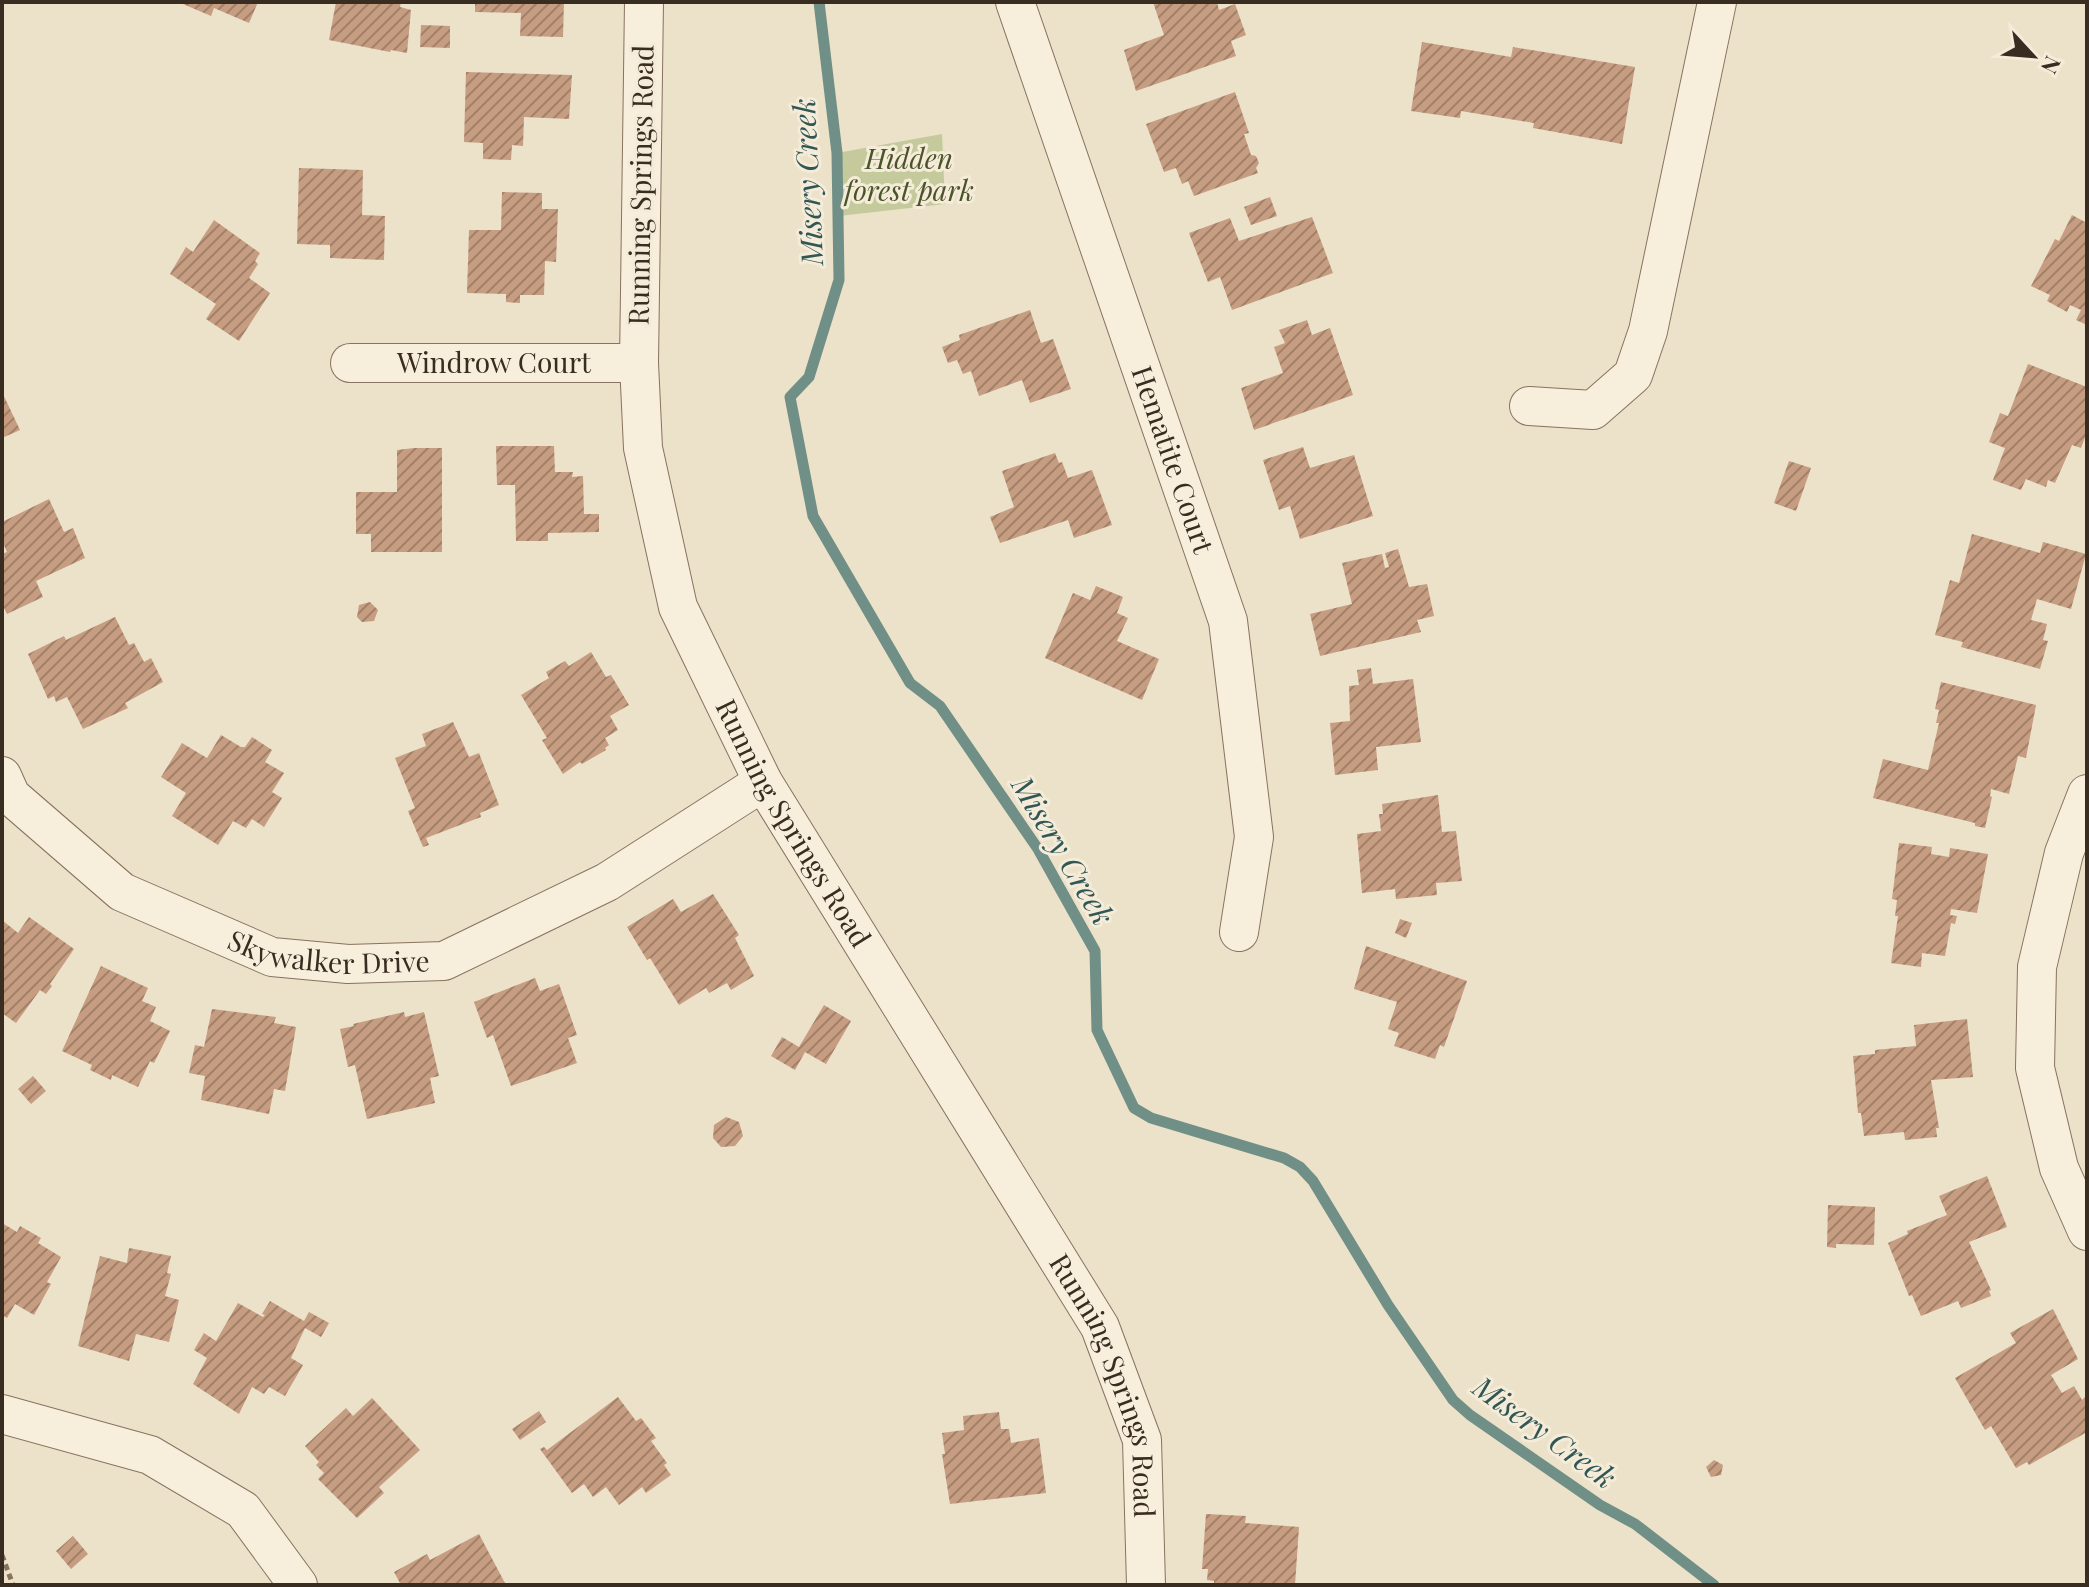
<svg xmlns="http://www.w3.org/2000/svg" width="2089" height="1587" font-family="'Playfair Display',serif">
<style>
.park{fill:#c5ca9d}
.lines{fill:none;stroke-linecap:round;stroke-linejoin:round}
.stream{stroke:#708f86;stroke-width:11}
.building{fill:url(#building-hatch)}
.minor-casing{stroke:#87735f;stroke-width:40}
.path{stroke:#87735f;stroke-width:5;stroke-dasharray:6 4;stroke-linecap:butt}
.minor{stroke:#f7eedc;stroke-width:38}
.labels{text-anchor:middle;stroke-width:6;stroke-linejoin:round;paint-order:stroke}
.park-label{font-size:28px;font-style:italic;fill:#4a5429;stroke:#f4ebd8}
.street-label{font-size:28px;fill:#392c21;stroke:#f4ebd8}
.water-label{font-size:30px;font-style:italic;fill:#315754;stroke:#f4ebd8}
</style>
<defs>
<pattern id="building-hatch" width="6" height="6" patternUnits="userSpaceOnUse" patternTransform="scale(2)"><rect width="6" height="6" fill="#c79d81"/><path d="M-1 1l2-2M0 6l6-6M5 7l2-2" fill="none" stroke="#a38069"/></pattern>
</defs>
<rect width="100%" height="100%" fill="#ece1c9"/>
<path class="park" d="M 942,134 L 945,204 L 839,216 L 837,153 Z"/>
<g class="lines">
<path class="stream" d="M 819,2 L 837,153 L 839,280 L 809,377 L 790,397 L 813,516 L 910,683 L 940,706 L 1038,849 L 1095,951 L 1097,1030 L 1134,1108 L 1151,1118 L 1284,1158 L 1300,1167 L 1313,1181 L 1388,1305 L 1453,1400 L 1470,1415 L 1600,1505 L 1635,1524 L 1714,1585"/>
</g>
<path class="building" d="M 184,2 L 258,2 L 249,23 L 214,8 L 211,16 L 183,4 Z
M 336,2 L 401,2 L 400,7 L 411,10 L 407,53 L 391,50 L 390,52 L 329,40 Z
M 475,2 L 564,2 L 563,37 L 520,36 L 521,13 L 475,12 Z
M 1153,2 L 1217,2 L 1219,10 L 1235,4 L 1246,35 L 1231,41 L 1236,56 L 1136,91 L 1124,50 L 1164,35 Z
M 421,25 L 450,26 L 450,48 L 420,47 Z
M 1422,42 L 1511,57 L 1513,47 L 1635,67 L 1622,144 L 1533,128 L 1534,123 L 1461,111 L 1460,118 L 1411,111 Z
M 466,72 L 572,75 L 569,119 L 524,117 L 523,146 L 512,145 L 511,160 L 483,159 L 483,143 L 464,142 Z
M 1235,92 L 1249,133 L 1244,134 L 1251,155 L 1256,156 L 1259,163 L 1256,168 L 1258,173 L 1194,196 L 1188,181 L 1182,184 L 1176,168 L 1164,172 L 1146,124 Z
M 299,168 L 363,170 L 362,215 L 385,216 L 384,260 L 330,258 L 330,245 L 297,244 Z
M 502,192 L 542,193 L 542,209 L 558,209 L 556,262 L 545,261 L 544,295 L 520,295 L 520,303 L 506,302 L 506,294 L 467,293 L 469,230 L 501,230 Z
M 1270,197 L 1277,216 L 1251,225 L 1244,207 Z
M 2072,215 L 2087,223 L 2087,325 L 2076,320 L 2081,310 L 2070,305 L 2067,312 L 2047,301 L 2050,295 L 2031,286 L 2055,239 L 2059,241 Z
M 1312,217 L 1333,273 L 1232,310 L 1220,277 L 1208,282 L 1189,233 L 1230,218 L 1239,241 Z
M 214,220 L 260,253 L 255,261 L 258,264 L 249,278 L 270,293 L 239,341 L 206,319 L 216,304 L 170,274 L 186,247 L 193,252 Z
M 1030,310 L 1041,343 L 1053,339 L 1071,389 L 1030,403 L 1022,380 L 979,396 L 971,371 L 963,374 L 957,360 L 948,363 L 942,347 L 960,340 L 959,335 Z
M 1307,320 L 1312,335 L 1330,328 L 1353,395 L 1254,430 L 1241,388 L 1283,373 L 1274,347 L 1285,343 L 1279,330 Z
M 2028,364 L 2087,387 L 2087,432 L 2081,448 L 2072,445 L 2055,483 L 2048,480 L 2046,487 L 2026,479 L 2021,490 L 1993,480 L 2005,448 L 1989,442 L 2000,413 L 2008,416 Z
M 2,392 L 20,430 L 2,438 Z
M 496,446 L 554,446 L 555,472 L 573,472 L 572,477 L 583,476 L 584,514 L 599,514 L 599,532 L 548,533 L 548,541 L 516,541 L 515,485 L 497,485 Z
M 1303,447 L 1310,468 L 1354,455 L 1373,516 L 1300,539 L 1290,506 L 1279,510 L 1263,460 Z
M 414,448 L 442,448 L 442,552 L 371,552 L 371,534 L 356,534 L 356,492 L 397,492 L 397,450 Z
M 1055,453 L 1059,463 L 1062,462 L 1068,478 L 1092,470 L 1112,525 L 1074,538 L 1068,520 L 1000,543 L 990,517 L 1014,507 L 1002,471 Z
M 1789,461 L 1811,468 L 1796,511 L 1774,503 Z
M 49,499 L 64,532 L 73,528 L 85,558 L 36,581 L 43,597 L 7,614 L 2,604 L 2,554 L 7,552 L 2,541 L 2,522 Z
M 1972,534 L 2040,553 L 2043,542 L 2086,554 L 2071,609 L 2037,599 L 2031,620 L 2047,624 L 2043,640 L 2048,641 L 2040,669 L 1961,647 L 1963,642 L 1935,635 L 1950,580 L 1959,583 Z
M 1398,549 L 1409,587 L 1427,584 L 1434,616 L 1417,620 L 1421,632 L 1320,656 L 1310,614 L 1352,604 L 1342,563 L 1382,554 L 1385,568 L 1389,567 L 1385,553 Z
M 1096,586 L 1123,597 L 1117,613 L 1128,618 L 1117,641 L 1159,659 L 1142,700 L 1045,658 L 1073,593 L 1090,600 Z
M 370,602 L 378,610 L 374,621 L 362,622 L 357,617 L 359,605 Z
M 115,617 L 129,645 L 134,643 L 144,662 L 151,658 L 163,682 L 125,703 L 128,708 L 83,729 L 67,697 L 56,702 L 54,696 L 48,699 L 28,654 L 64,636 L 66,640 Z
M 591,652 L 606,677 L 611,675 L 629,705 L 610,716 L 618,730 L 605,738 L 609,745 L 605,748 L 606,750 L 582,764 L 580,762 L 563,774 L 542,740 L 547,738 L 521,695 L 549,678 L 546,672 L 565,661 L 569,666 Z
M 1371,668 L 1373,684 L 1413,679 L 1421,742 L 1376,747 L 1378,770 L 1335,775 L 1330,723 L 1350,721 L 1349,686 L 1359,685 L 1357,670 Z
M 1941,682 L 2036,705 L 2026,758 L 2018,756 L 2009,794 L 1991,789 L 1990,796 L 1992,797 L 1985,828 L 1975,826 L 1975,823 L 1873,798 L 1883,759 L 1928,770 L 1939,723 L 1936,723 L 1939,710 L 1935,709 Z
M 453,722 L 469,757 L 479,753 L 499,805 L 480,813 L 481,817 L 426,838 L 429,845 L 423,847 L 408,811 L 415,808 L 395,758 L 426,746 L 422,734 Z
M 221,735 L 241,747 L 245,747 L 252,737 L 272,750 L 265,762 L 284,773 L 272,792 L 282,798 L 264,827 L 252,819 L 246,828 L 233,821 L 218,845 L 172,816 L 186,793 L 161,777 L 182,743 L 207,758 Z
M 1438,795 L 1442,832 L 1456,831 L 1462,881 L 1436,883 L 1437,895 L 1396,899 L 1395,889 L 1362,893 L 1357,834 L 1381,831 L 1379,814 L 1383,814 L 1382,804 Z
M 1899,843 L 1932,847 L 1931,854 L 1949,857 L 1950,848 L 1988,854 L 1977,913 L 1951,909 L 1950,915 L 1957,916 L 1955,924 L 1951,923 L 1945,956 L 1922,953 L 1921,967 L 1891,963 L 1898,916 L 1895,916 L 1897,900 L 1892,899 Z
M 713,894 L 739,935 L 735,938 L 754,976 L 731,990 L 727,983 L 709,993 L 706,988 L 679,1005 L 650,958 L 647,960 L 627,927 L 673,899 L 681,912 Z
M 29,917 L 74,949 L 50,984 L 52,986 L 46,994 L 40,990 L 16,1023 L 2,1013 L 2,920 L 18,933 Z
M 1400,919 L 1412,923 L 1406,938 L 1395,933 Z
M 1366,946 L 1467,981 L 1444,1047 L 1440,1045 L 1435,1059 L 1394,1046 L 1399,1033 L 1388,1029 L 1397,1002 L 1354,989 Z
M 101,966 L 148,988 L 142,1001 L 156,1007 L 150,1021 L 170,1031 L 154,1063 L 150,1061 L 138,1087 L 112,1075 L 111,1080 L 90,1070 L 92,1065 L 62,1051 Z
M 535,978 L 540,991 L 559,984 L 577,1035 L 568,1038 L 577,1063 L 511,1086 L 493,1035 L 487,1038 L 474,1002 Z
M 824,1005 L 851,1021 L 826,1064 L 805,1052 L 795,1070 L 771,1056 L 782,1037 L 799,1047 Z
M 212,1009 L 276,1017 L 274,1023 L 296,1027 L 285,1091 L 274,1089 L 269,1114 L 201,1100 L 205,1076 L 189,1073 L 195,1045 L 204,1047 Z
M 404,1012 L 405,1017 L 424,1012 L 439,1076 L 430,1078 L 435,1103 L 367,1119 L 355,1065 L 348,1067 L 340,1029 L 354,1026 L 353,1024 Z
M 1967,1019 L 1973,1077 L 1931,1080 L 1939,1128 L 1936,1128 L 1937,1137 L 1905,1140 L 1904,1132 L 1864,1136 L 1861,1113 L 1858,1113 L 1853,1056 L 1875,1054 L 1875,1050 L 1916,1046 L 1914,1025 Z
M 33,1076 L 46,1091 L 31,1104 L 18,1089 Z
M 726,1117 L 739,1122 L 743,1136 L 735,1146 L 721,1147 L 713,1138 L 714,1125 Z
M 1987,1176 L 2007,1227 L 1969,1242 L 1991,1290 L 1989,1291 L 1991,1296 L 1961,1308 L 1958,1301 L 1921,1316 L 1912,1295 L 1909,1296 L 1888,1243 L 1908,1234 L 1907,1231 L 1947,1215 L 1939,1196 Z
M 1828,1205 L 1875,1207 L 1874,1245 L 1836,1244 L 1836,1248 L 1827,1247 Z
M 2,1223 L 17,1232 L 20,1226 L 41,1238 L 38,1243 L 61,1257 L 47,1282 L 51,1284 L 34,1315 L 15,1304 L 7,1318 L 2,1315 Z
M 129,1248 L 171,1256 L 167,1273 L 171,1274 L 165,1296 L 179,1300 L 169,1342 L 136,1334 L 129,1361 L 78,1346 L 100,1256 L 127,1263 Z
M 270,1301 L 304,1321 L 309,1312 L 329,1323 L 321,1337 L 305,1328 L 291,1358 L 303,1365 L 285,1396 L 269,1387 L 264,1394 L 252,1387 L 239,1414 L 193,1384 L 207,1358 L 194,1350 L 204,1333 L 216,1341 L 238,1303 L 263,1317 L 265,1315 L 262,1314 Z
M 2053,1309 L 2078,1359 L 2051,1375 L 2062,1393 L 2074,1386 L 2082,1400 L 2085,1397 L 2087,1432 L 2029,1465 L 2027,1462 L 2016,1468 L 1991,1426 L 1985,1430 L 1955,1378 L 2016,1343 L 2010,1333 Z
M 618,1397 L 636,1421 L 641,1418 L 656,1438 L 651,1441 L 667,1463 L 664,1465 L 671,1475 L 646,1493 L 642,1487 L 619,1505 L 606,1487 L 593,1497 L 584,1484 L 572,1493 L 540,1449 L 544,1447 L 547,1450 Z
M 372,1398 L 420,1450 L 379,1487 L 384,1493 L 357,1518 L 318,1479 L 324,1473 L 316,1465 L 319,1462 L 305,1446 L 346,1408 L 353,1416 Z
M 539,1411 L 546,1422 L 520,1440 L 512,1429 Z
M 999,1412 L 1001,1429 L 1009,1429 L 1011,1443 L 1039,1438 L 1046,1493 L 950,1504 L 942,1454 L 945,1454 L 942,1433 L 964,1430 L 963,1416 Z
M 1714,1460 L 1723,1465 L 1721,1475 L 1711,1477 L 1706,1467 Z
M 1206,1514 L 1246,1516 L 1245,1523 L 1299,1527 L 1295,1585 L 1214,1585 L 1214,1581 L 1207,1580 L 1208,1569 L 1202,1569 Z
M 479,1534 L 506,1585 L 401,1585 L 394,1572 L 427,1554 L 430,1560 Z
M 73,1536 L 88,1554 L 71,1569 L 56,1551 Z"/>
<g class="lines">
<defs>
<g id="minor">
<path id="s1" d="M 644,2 L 639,363 L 643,448 L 678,607 L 763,782 L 1100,1327 L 1142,1440 L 1146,1585"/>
<path id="s2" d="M 1015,2 L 1228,621 L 1254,837 L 1239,932"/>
<path id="s3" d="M 350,363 L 639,363"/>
<path d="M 1529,406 L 1593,410 L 1633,375 L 1648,331 L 1717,2"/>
<path id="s4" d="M 2,776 L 11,796 L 122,892 L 272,957 L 348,964 L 444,961 L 607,882 L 763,782"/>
<path d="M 2087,794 L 2064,853 L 2037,967 L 2035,1068 L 2059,1168 L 2087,1231"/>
<path d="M 2,1414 L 150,1455 L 243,1510 L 298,1585"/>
</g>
</defs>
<use href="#minor" class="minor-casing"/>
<path class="path" d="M 2,1555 L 13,1585"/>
<use href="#minor" class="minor"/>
</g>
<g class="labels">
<g class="park-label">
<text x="909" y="169">Hidden<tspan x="909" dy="32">forest park</tspan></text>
</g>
<g class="street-label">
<text transform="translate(641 185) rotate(-89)" y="10">Running Springs Road</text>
<text dy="10" stroke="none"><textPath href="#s3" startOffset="144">Windrow Court</textPath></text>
<text dy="10" stroke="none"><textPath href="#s2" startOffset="484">Hematite Court</textPath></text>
<text dy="10" stroke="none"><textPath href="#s1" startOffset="854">Running Springs Road</textPath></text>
<text dy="10" stroke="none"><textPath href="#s4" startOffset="388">Skywalker Drive</textPath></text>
<text dy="10" stroke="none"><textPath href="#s1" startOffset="1502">Running Springs Road</textPath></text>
</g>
<g class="water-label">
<text transform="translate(809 182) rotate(-93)" y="10">Misery Creek</text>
<text transform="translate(1062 851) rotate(59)" y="10">Misery Creek</text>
<text transform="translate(1544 1433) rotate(36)" y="10">Misery Creek</text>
</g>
</g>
<rect width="2089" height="1587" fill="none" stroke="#392c21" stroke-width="8"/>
<g transform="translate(2033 56) rotate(116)" stroke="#f4ebd8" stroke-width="6" paint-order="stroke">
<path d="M0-6L14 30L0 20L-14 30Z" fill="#392c21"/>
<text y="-12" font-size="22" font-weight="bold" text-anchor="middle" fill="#392c21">N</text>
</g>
</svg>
